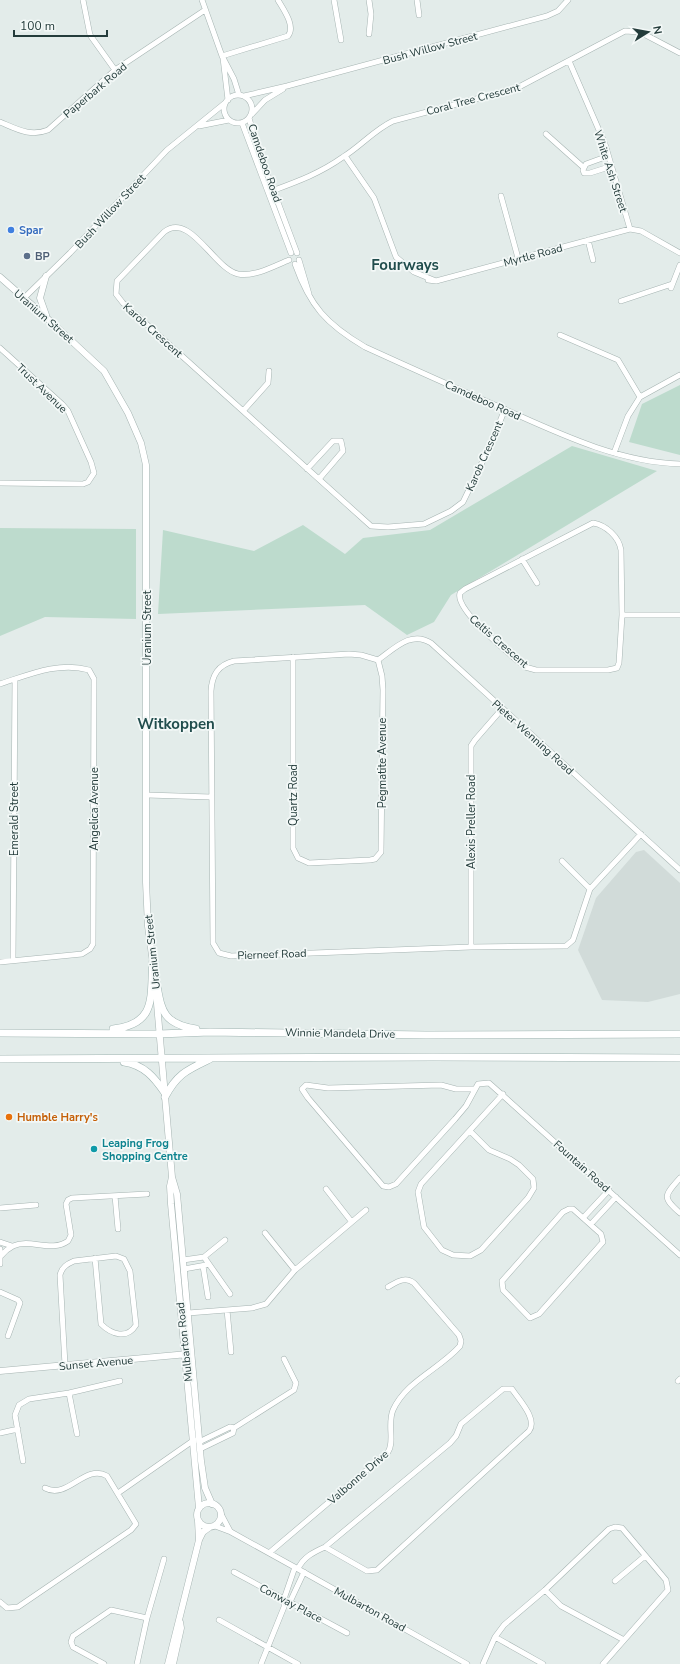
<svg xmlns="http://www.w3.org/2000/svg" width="680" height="1664" font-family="'Nunito Sans',sans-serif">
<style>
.built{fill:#d1dbd9}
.green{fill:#bddbcd}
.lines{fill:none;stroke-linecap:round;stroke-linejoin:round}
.minor-casing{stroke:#a6b4b2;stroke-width:6}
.tertiary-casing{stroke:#a6b4b2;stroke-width:7}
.secondary-casing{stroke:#9fb4b1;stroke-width:8}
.minor{stroke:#fff;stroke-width:5}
.tertiary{stroke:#fff;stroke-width:6}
.secondary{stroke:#fff;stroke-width:7}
.shop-dot{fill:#3f7fe0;stroke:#f3f8f7;stroke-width:1.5}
.service-dot{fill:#5c6f8a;stroke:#f3f8f7;stroke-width:1.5}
.food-dot{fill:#e8710a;stroke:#f3f8f7;stroke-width:1.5}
.culture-dot{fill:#0f9aa8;stroke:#f3f8f7;stroke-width:1.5}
.labels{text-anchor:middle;stroke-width:3.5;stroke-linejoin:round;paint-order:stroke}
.street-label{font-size:11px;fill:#243c3b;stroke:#f3f8f7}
.shop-label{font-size:11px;font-weight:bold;fill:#366cbe;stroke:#f3f8f7;text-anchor:start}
.service-label{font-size:11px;font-weight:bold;fill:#4e5e75;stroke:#f3f8f7;text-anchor:start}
.food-label{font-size:11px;font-weight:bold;fill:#c56008;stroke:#f3f8f7;text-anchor:start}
.culture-label{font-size:11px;font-weight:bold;fill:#0d838f;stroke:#f3f8f7;text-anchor:start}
.district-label{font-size:15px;font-weight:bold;fill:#214d4d;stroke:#f3f8f7}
</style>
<rect width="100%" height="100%" fill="#e3ecea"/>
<path class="built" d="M 644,850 L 680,883 L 680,994 L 648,1002 L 602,1000 L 578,950 L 596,898 L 636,852 Z"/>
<path class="green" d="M 680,385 L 680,455 L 629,442 L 642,404 Z
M 572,446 L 657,471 L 451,595 L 434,622 L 407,635 L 365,605 L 158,614 L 163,530 L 254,551 L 303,525 L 345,554 L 363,538 L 430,530 Z
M 0,528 L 136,529 L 136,619 L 45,617 L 0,636 Z"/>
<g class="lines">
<defs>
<path id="minor" d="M 83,0 L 90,35 L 115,70
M 202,0 L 222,56 L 234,79 L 239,95
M 334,0 L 341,40
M 417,0 L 419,15
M 369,34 L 371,14 L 369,0
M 222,56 L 288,36 C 296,26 283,9 278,0
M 223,58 L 228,100
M 569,61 L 605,144 L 630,229 L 641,231 L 680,253
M224 109a14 14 0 1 1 28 0a14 14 0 1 1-28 0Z
M 244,96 L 287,86 L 547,16 L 558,11 L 568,0
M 252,114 L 265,100 L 283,89
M 249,118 L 259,152 L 297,253
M 0,122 C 17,129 30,137 48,130 L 115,70 L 205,10
M 242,123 L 291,253
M 199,126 L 229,120
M 546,134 L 583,167
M 345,156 L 374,198 L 396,257 L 414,272 L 436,281 L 428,280 L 436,281 L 630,229
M 608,156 L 586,164 L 583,170 L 584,173 L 590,173 L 612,166
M 269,192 C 296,182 319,174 343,157 C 361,146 374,130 393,121 L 517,88 L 625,31 L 640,32 L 680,53
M 501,196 L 518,258
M 588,240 L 593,260
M 289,260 C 274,266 255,277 238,274 C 214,269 190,211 164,232 L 117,281 L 116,294 L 123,303 L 371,526 L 388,527 L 424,524 L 451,511 L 463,502 L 490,446 L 505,409
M 299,260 L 309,294
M 295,264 C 310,306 326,324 365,347 C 411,368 458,389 504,409 C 560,434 618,462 680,464
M 671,288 L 680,265
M 23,299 L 70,253 L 167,150 L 225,103
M 621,301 L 672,284
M 560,335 L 618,360 L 640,397
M 0,348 L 62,404 L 68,411 L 91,462 L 94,473 L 88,482 L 83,484 L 0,483
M 243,411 L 268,383 L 269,371
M 614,453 L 628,416 L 640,397 L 680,375
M 307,469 L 333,441 L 341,441 L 343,451 L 319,479
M 593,523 C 606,525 619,537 621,550 L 622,615 L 619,663 L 617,668 L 608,670 L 536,670 L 525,667 C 512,656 454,610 460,593 L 465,589 Z
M 522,559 L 537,583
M 622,615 L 680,615
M 293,657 L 293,848 L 298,858 L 309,863 L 370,860 L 375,859 L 381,852 L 383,690 L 382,676 L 378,660
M 378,660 L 361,655 L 349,654 L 234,661 C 218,665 212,675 211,691 L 213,943 L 219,953 L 231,956 L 471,947 L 566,946 L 573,940 L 590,889 L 641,834
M 378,660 C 394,649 411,630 431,643 L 680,870
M 0,684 C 28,675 59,661 89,670 L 94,679 L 93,944 L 90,949 L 82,954 L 0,962
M 147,795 L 211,797
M 562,861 L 590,889
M 471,947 L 471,746 L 475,740 L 502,709
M 13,960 L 15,679
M 474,1089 L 456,1089 L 441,1085 L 328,1088 L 306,1085 L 302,1089 L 308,1098 L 383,1186 L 389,1187 L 396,1184 L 455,1119 L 466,1106 L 478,1084 L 489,1083 L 680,1255
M 470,1131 L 489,1150 L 510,1159 L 519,1165 L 533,1179 L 534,1188 L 528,1198 L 481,1250 L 470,1256 L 453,1255 L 442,1250 L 424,1227 L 418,1192 L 421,1184 L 503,1094
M 680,1178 C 664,1196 662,1197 680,1213
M 326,1189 L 351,1221
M 115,1196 L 118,1229
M 0,1208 L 36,1205
M 569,1209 L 573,1209 L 601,1234 L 603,1242 L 539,1314 L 530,1318 L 503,1290 L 502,1281 L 563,1212 Z
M 583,1218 L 609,1190
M 591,1224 L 616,1197
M 265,1233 L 295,1270
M 0,1242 L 12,1246
M 0,1249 L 0,1264
M 1,1256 C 4,1252 9,1248 13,1246 C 31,1238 51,1253 68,1241 L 71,1235 L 66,1204 L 68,1200 L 72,1198 L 147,1194
M 204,1257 L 230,1294
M 183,1260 L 204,1257 L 225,1240
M 203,1266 L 208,1297
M 184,1269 L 206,1265
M 0,1292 L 18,1300 L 20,1303 L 8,1336
M 227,1310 L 231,1352
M 188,1313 L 252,1308 L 266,1304 L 295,1270 L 366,1210
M 65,1365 L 60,1275 C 62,1267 67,1264 74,1261 L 116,1256 L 124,1259 L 130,1271 L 136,1325 C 127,1340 111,1334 101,1324 L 95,1258
M 678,1381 L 680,1379
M 69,1393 L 77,1434
M 0,1433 L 18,1429
M 199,1442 L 230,1427 L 234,1428 L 294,1390 L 296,1383 L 284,1359
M 200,1449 L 233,1433 L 234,1428
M 23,1461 L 15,1415 L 19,1405 L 29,1399 L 69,1393 L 120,1381
M 118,1493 L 194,1440
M 221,1514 L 230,1531
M 215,1526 L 231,1532 L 298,1569 L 467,1664
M 269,1553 L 388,1452 C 395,1442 387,1424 393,1410 C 406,1381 440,1369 460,1346 L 461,1341 L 459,1335 L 414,1283 C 405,1276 397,1282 388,1287
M 298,1569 C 303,1557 314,1552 325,1547 L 450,1443 L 456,1436 L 461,1424 L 503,1389 L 512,1389 C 519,1400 538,1419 529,1431 L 377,1570 L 367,1571 L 325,1547
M 234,1572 L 347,1633
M 615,1581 L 645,1556
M 545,1590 L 561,1606 L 624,1640
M 0,1602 L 7,1608 L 18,1607 L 131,1530 L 136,1524 L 107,1476 C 85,1463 68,1500 45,1488
M 289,1604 L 304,1572
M 219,1620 L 298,1664
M 495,1637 L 543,1664
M 104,1664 L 73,1647 L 71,1642 L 73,1636 L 111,1610 L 147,1618
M 137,1664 L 147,1618 L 164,1559
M 261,1664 L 284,1607 L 285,1596 L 295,1567
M 483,1664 L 495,1637 L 504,1625 L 545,1590 L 609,1529 L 615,1527 L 622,1528 L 666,1580 L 668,1590 L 603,1664"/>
<path id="tertiary" d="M 46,276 L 40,298 L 46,315
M 0,277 L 49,320 L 104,371 L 128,413 L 141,443 L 146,465 L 146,882 L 148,926 L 153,963
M 156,992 L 172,1177 L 170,1186 L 171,1204 L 199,1508
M 172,1177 L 177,1194 L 201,1461 L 205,1488 L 212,1504
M 0,1371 L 188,1354
M197 1515a12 12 0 1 1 24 0a12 12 0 1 1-24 0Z
M 198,1521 L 199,1540
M 168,1664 L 199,1540 L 203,1532 L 210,1527
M 173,1664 L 181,1628 L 180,1622"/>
<path id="secondary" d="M 154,972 C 162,1005 157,1023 196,1029
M 113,1029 C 158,1024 150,996 153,959
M 0,1033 L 159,1034 L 210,1032 L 426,1035 L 680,1034
M 0,1059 L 433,1057 L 680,1058
M 124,1062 C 144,1065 154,1077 165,1093
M 165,1097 C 177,1074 187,1070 210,1059"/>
</defs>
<use href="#minor" class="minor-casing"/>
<use href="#tertiary" class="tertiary-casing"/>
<use href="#secondary" class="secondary-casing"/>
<use href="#minor" class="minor"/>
<use href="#tertiary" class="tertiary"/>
<use href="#secondary" class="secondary"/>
</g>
<circle class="shop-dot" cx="11" cy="230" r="4"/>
<circle class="service-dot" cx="27" cy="256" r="4"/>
<circle class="food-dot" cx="9" cy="1117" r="4"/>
<circle class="culture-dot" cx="94" cy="1149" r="4"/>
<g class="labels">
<g class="street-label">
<text transform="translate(430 48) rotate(-15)" y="4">Bush Willow Street</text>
<text transform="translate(95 90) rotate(-40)" y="4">Paperbark Road</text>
<text transform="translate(473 99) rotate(-15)" y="4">Coral Tree Crescent</text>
<text transform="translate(265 163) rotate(71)" y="4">Camdeboo Road</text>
<text transform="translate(611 171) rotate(72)" y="4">White Ash Street</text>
<text transform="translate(110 211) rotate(-47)" y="4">Bush Willow Street</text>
<text transform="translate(533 255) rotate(-15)" y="4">Myrtle Road</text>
<text transform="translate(44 316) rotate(41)" y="4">Uranium Street</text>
<text transform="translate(153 330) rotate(42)" y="4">Karob Crescent</text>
<text transform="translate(42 388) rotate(44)" y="4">Trust Avenue</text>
<text transform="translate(483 400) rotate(24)" y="4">Camdeboo Road</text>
<text transform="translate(484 456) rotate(-66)" y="4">Karob Crescent</text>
<text transform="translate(147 628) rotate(-90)" y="4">Uranium Street</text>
<text transform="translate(499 641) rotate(41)" y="4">Celtis Crescent</text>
<text transform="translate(533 737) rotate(42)" y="4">Pieter Wenning Road</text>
<text transform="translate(382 763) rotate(-90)" y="4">Pegmatite Avenue</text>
<text transform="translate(293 795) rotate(-90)" y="4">Quartz Road</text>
<text transform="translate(94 809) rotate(-90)" y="4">Angelica Avenue</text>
<text transform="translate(14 819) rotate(-90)" y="4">Emerald Street</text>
<text transform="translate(471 822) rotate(-90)" y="4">Alexis Preller Road</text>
<text transform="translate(152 952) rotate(-96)" y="4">Uranium Street</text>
<text transform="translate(272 954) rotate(-2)" y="4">Pierneef Road</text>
<text transform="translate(340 1033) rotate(1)" y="4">Winnie Mandela Drive</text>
<text transform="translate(582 1166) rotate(42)" y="4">Fountain Road</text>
<text transform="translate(184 1342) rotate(-96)" y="4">Mulbarton Road</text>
<text transform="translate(96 1363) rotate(-5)" y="4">Sunset Avenue</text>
<text transform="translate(358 1477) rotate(-41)" y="4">Valbonne Drive</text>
<text transform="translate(291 1603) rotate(28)" y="4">Conway Place</text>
<text transform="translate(370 1609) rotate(29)" y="4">Mulbarton Road</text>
</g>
<g class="shop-label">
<text x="19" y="234">Spar</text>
</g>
<g class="service-label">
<text x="35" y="260">BP</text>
</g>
<g class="food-label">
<text x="17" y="1121">Humble Harry's</text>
</g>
<g class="culture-label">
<text x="102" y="1147">Leaping Frog<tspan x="102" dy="13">Shopping Centre</tspan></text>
</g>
<g class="district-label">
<text x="405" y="270">Fourways</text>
<text x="176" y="729">Witkoppen</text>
</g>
</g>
<g transform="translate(648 32) rotate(79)" stroke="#f3f8f7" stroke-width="3" paint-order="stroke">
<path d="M0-3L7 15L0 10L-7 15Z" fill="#243c3b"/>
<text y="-6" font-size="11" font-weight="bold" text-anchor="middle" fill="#243c3b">N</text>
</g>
<path d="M14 30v6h93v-6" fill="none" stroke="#243c3b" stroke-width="2"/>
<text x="20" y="30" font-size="12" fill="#243c3b" stroke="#f3f8f7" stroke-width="3" paint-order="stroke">100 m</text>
</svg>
